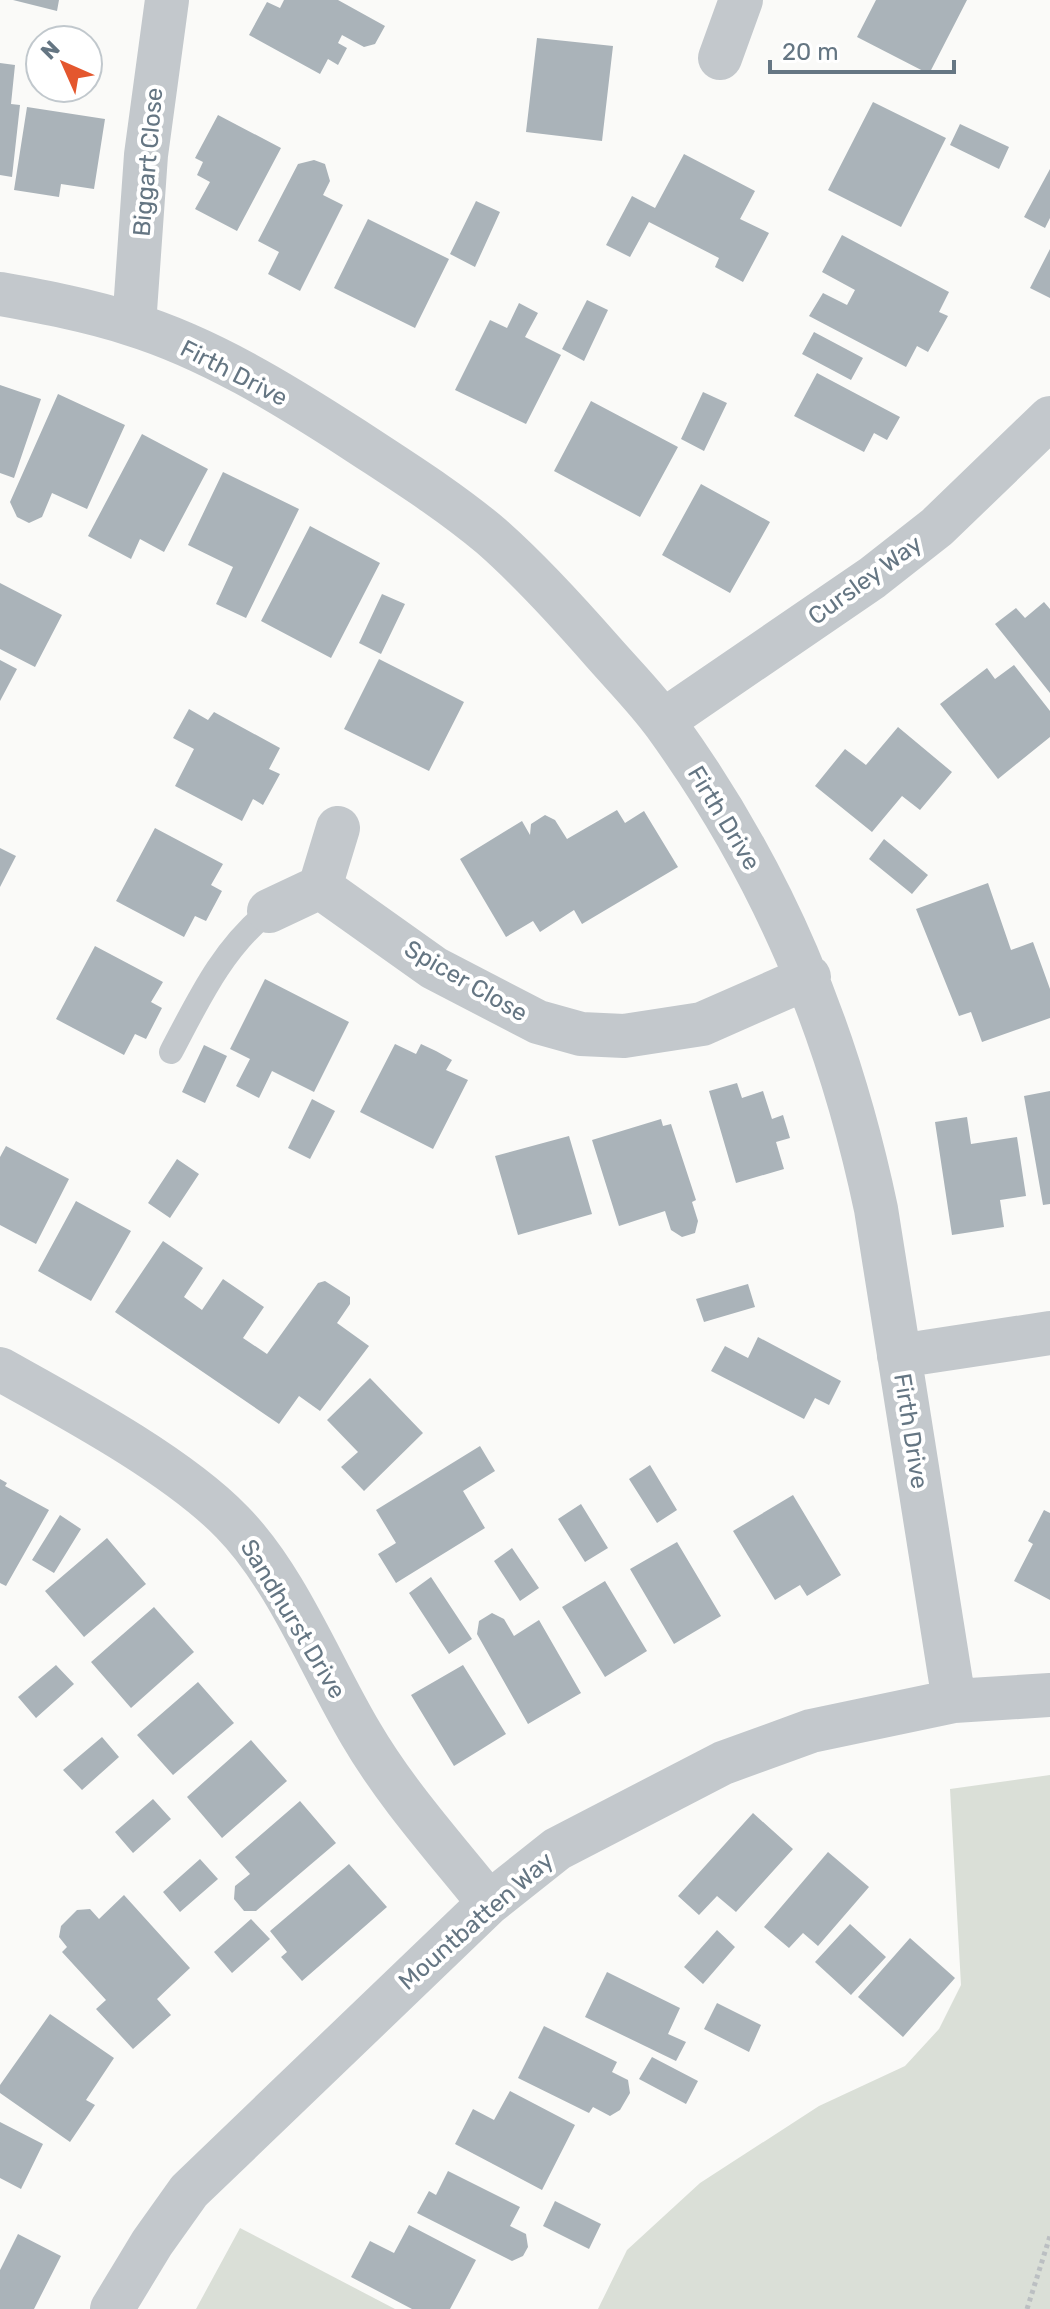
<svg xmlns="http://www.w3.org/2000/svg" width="1050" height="2309" font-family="Rubik,sans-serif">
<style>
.green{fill:#dadfd7}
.building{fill:#aab3b9}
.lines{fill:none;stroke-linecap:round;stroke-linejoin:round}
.path{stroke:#bbbfc2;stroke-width:5;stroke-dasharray:4 4;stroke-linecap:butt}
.service{stroke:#c3c8cc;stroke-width:24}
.minor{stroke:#c3c8cc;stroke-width:44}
.labels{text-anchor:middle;stroke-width:8;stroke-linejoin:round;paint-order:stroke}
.street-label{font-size:24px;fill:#657683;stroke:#fff}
</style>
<rect width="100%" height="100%" fill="#fafaf8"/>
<path class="green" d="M 1050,1775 L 1050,2309 L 598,2309 L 627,2250 L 700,2183 L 819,2106 L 905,2066 L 939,2029 L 961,1985 L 950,1789 Z
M 240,2228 L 395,2309 L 196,2309 Z"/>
<path class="building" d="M 13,0 L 59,0 L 57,11 Z
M 284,0 L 338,0 L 385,26 L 375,44 L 364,47 L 342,35 L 338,43 L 347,48 L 338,65 L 328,59 L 320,74 L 249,35 L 267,2 L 280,8 Z
M 876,0 L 967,0 L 929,74 L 857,37 Z
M 537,38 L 613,46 L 602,141 L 526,132 Z
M 0,63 L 15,65 L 11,104 L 20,105 L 12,177 L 0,175 Z
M 873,102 L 946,138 L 901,227 L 828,190 Z
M 27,107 L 105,119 L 94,189 L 61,184 L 59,197 L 14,190 Z
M 218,115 L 281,148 L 237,231 L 195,209 L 210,182 L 197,175 L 203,162 L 195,158 Z
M 960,124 L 1009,147 L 999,169 L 950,145 Z
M 684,154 L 755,191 L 740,219 L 769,233 L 743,282 L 715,267 L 719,258 L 649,222 L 630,257 L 606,245 L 632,196 L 655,208 Z
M 314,160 L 325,164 L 330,181 L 323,195 L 343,205 L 300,291 L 268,274 L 279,252 L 258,241 L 298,164 Z
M 1050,169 L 1050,218 L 1045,228 L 1024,217 Z
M 476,201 L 500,212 L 475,267 L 450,254 Z
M 368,219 L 449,259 L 415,328 L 334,288 Z
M 842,235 L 949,292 L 939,312 L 948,316 L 928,352 L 917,346 L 906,367 L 809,316 L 823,293 L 847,305 L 855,290 L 822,272 Z
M 1050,249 L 1050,298 L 1030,288 Z
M 587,300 L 608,310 L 584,361 L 562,349 Z
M 519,303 L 538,313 L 525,337 L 561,355 L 526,424 L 455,390 L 490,320 L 507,328 Z
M 814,332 L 863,358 L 851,380 L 802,354 Z
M 817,373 L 900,417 L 887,440 L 874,433 L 864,452 L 794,416 Z
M 0,385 L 41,399 L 14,478 L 0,473 Z
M 703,392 L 727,403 L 704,451 L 681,439 Z
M 58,394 L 125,425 L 87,509 L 52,493 L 42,517 L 29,523 L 17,517 L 10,502 Z
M 591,401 L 678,447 L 640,517 L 554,471 Z
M 142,434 L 208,469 L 164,552 L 140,539 L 131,559 L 88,536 Z
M 223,472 L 299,509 L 246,618 L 216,604 L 233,567 L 188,545 Z
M 701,484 L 770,522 L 730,593 L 662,555 Z
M 310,526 L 380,563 L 331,658 L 261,621 Z
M 0,583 L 62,615 L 35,667 L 0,649 Z
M 382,594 L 405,604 L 381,654 L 359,643 Z
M 1044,602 L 1050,609 L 1050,693 L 995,624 L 1016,608 L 1025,618 Z
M 379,659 L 464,702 L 429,771 L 344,729 Z
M 0,660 L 17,669 L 0,701 Z
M 1014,665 L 1050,711 L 1050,737 L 998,779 L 940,704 L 987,668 L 995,679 Z
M 189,709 L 208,720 L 214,712 L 280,748 L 269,769 L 280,774 L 263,805 L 253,799 L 242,821 L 175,786 L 194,749 L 173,738 Z
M 898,727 L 952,772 L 920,810 L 902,796 L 872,832 L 815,786 L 845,749 L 866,765 Z
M 617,810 L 625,823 L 644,811 L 678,867 L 582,924 L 574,910 L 540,932 L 533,921 L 506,937 L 460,859 L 522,821 L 530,835 L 531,824 L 545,815 L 555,820 L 567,839 Z
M 155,828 L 223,864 L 211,885 L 222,891 L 206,921 L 195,916 L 184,937 L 116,901 Z
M 884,839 L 928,875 L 912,894 L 869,859 Z
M 0,848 L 16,856 L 0,887 Z
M 988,883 L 1011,950 L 1033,942 L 1050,989 L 1050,1018 L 982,1042 L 971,1012 L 959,1016 L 916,909 Z
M 95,946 L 163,982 L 151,1002 L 162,1008 L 146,1039 L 135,1034 L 124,1055 L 56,1019 Z
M 265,979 L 349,1022 L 314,1092 L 272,1071 L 259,1098 L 236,1086 L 250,1059 L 230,1049 Z
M 395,1044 L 416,1054 L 421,1044 L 436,1051 L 452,1060 L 446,1070 L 468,1080 L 433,1149 L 360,1112 Z
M 204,1045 L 227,1056 L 205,1103 L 182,1092 Z
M 737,1083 L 742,1098 L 763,1091 L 772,1119 L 783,1115 L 790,1138 L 776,1142 L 784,1169 L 736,1183 L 709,1091 Z
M 1050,1091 L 1050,1204 L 1043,1205 L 1024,1096 Z
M 312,1099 L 335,1111 L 310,1159 L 288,1148 Z
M 967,1117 L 971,1144 L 1017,1137 L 1026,1196 L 1000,1200 L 1004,1227 L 952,1235 L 935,1122 Z
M 661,1119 L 663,1126 L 671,1124 L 696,1200 L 692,1202 L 698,1221 L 695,1233 L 682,1237 L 671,1230 L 665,1211 L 619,1226 L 592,1140 Z
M 569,1136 L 592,1214 L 518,1235 L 495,1156 Z
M 6,1146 L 69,1179 L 36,1244 L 0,1225 L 0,1157 Z
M 177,1159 L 199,1174 L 170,1218 L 148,1203 Z
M 76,1201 L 131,1231 L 91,1301 L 38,1271 Z
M 163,1241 L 203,1268 L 184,1297 L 202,1310 L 223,1279 L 264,1307 L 243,1338 L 267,1354 L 318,1283 L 325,1281 L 350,1297 L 350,1304 L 337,1323 L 369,1346 L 320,1411 L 299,1396 L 279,1424 L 115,1312 Z
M 748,1284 L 755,1307 L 704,1322 L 696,1299 Z
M 758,1337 L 841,1381 L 829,1405 L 815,1398 L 804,1419 L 711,1371 L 725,1346 L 748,1358 Z
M 370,1378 L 423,1433 L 364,1491 L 341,1467 L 358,1452 L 327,1420 Z
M 480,1446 L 495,1471 L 463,1491 L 485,1528 L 396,1583 L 378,1554 L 396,1543 L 376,1510 Z
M 650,1465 L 677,1510 L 657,1523 L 629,1479 Z
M 0,1479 L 7,1483 L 5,1486 L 49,1510 L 6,1586 L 0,1583 Z
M 793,1495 L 841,1575 L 807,1596 L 800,1585 L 775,1600 L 733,1531 Z
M 581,1504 L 608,1548 L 585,1562 L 558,1519 Z
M 1044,1510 L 1050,1513 L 1050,1600 L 1014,1581 L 1033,1544 L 1028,1541 Z
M 60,1515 L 81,1529 L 54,1573 L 32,1560 Z
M 107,1538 L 146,1584 L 84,1637 L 45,1591 Z
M 677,1542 L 721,1616 L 674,1644 L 630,1569 Z
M 512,1548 L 539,1588 L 520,1601 L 494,1561 Z
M 431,1577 L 472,1639 L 449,1654 L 409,1593 Z
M 605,1581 L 647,1651 L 605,1677 L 562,1607 Z
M 154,1607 L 194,1652 L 131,1708 L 91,1662 Z
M 492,1613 L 504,1619 L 514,1636 L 539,1620 L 581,1693 L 528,1724 L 477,1634 L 479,1621 Z
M 56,1665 L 74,1684 L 36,1718 L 18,1697 Z
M 463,1665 L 506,1734 L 454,1766 L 411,1695 Z
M 198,1682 L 234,1723 L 173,1775 L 137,1735 Z
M 102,1737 L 119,1757 L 82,1790 L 63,1770 Z
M 251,1740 L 287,1781 L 222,1838 L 187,1797 Z
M 153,1799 L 171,1819 L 133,1853 L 115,1832 Z
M 300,1801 L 336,1843 L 256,1911 L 244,1911 L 234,1899 L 235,1886 L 250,1874 L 235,1857 Z
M 753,1813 L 793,1849 L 736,1912 L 717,1896 L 699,1915 L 678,1896 Z
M 828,1852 L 869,1887 L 818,1946 L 803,1933 L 789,1948 L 764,1927 Z
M 200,1859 L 218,1879 L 180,1912 L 163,1892 Z
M 349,1864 L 387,1907 L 302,1981 L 281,1957 L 287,1952 L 270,1931 Z
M 124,1895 L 190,1968 L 157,1999 L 171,2015 L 133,2049 L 96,2009 L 106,2000 L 62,1952 L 67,1947 L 59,1937 L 61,1926 L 77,1910 L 90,1909 L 99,1919 Z
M 251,1919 L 270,1939 L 232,1973 L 214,1952 Z
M 850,1924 L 886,1957 L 851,1995 L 815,1962 Z
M 717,1930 L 735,1947 L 703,1984 L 684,1967 Z
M 910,1938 L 955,1978 L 903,2037 L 858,1997 Z
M 607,1972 L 680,2008 L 668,2034 L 686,2042 L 676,2061 L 585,2017 Z
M 717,2003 L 761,2025 L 749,2052 L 704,2029 Z
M 50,2014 L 114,2058 L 86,2100 L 95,2105 L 70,2142 L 0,2093 L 0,2085 Z
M 544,2026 L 617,2062 L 612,2072 L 628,2080 L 630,2093 L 620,2110 L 610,2116 L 593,2107 L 589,2113 L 518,2078 Z
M 652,2057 L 698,2081 L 686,2104 L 639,2079 Z
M 510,2091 L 575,2125 L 542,2190 L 455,2144 L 473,2109 L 494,2120 Z
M 0,2122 L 43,2144 L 21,2189 L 0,2178 Z
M 448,2171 L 520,2207 L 510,2226 L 526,2234 L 528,2247 L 523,2256 L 512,2261 L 417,2213 L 429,2191 L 436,2195 Z
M 555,2201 L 601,2224 L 589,2249 L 543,2226 Z
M 409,2225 L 476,2260 L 450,2309 L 412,2309 L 351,2277 L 370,2241 L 394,2253 Z
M 18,2234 L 61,2256 L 34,2309 L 0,2309 L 0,2270 Z"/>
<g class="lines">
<path class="path" d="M 1027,2309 L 1050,2236"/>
<path class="service" d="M 171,1052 C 199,999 222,949 269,911"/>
<path class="minor" d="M 720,58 L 741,0
M 0,294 C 44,302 88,310 131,324 C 209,348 285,395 353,439 C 400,470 447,499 491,536 C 531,571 568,612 603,652 C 624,676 647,699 665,724 C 773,873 838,1029 876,1209 L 954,1701
M 134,325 L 146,155 L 167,0
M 663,721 L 872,578 L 937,527 L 1050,418
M 320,887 L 434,968 L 538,1022 L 581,1034 L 624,1036 L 702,1024 L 809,977
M 269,911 L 320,887 L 338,828
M 899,1356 L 1050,1333
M 0,1369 C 70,1408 177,1465 232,1522 C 287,1578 321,1667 361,1734 C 396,1794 445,1848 489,1903
M 112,2309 L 152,2243 L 189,2191 L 489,1903 L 557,1849 L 723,1763 L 811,1731 L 954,1701 L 1050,1695"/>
</g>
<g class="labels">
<g class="street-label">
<text transform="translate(148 162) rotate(-85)" y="8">Biggart Close</text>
<text transform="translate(234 373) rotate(27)" y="8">Firth Drive</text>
<text transform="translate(865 580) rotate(-36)" y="8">Cursley Way</text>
<text transform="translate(724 818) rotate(59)" y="8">Firth Drive</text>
<text transform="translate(466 981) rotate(30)" y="8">Spicer Close</text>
<text transform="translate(911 1431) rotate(81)" y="8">Firth Drive</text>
<text transform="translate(293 1619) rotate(59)" y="8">Sandhurst Drive</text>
<text transform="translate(476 1921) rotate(-41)" y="8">Mountbatten Way</text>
</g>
</g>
<g transform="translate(64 64) rotate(315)"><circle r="38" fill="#ffffff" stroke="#c1c8cd" stroke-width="2"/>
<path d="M0-6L14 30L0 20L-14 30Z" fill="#e4572e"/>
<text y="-12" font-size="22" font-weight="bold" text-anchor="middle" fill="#657683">N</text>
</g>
<path d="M770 60v12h184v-12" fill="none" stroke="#657683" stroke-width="4"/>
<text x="782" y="60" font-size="24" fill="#657683" stroke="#ffffff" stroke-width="6" paint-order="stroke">20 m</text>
</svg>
